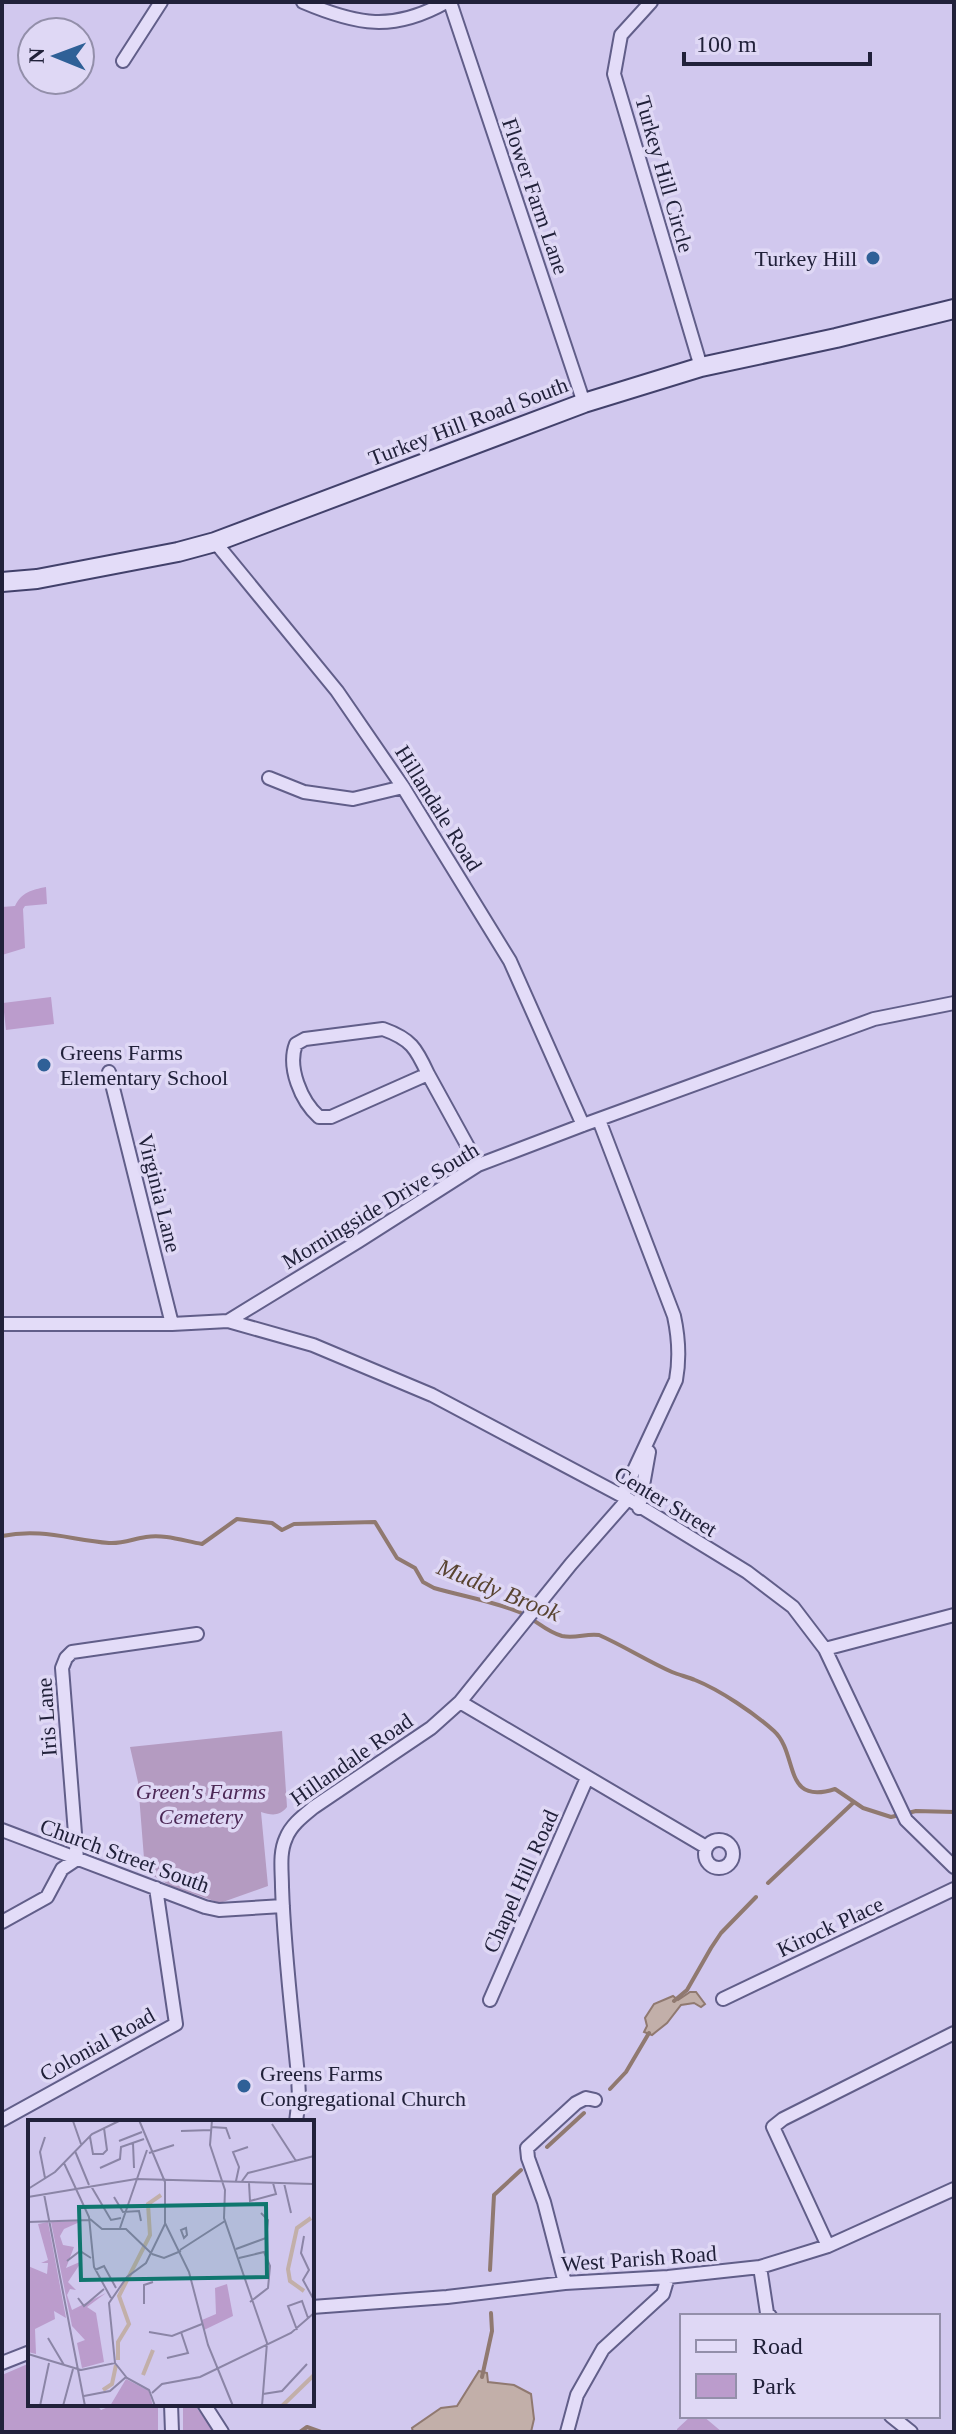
<svg xmlns="http://www.w3.org/2000/svg" width="956" height="2434" font-family="Georgia,serif">
<style>
.green{fill:#bb9ccc}
.cemetery{fill:#b49bc1}
.water{fill:#c2afa9;stroke:#907970;stroke-width:2}
.lines{fill:none;stroke-linecap:round;stroke-linejoin:round}
.stream{stroke:#907970;stroke-width:4}
.street-casing{stroke:#615e89;stroke-width:16}
.secondary-casing{stroke:#42416b;stroke-width:22}
.street{stroke:#e3dcf8;stroke-width:12}
.secondary{stroke:#e3dcf8;stroke-width:18}
.poi-dot{fill:#2f6097;stroke:#dfd8f5;stroke-width:3}
.labels{text-anchor:middle;stroke-width:7;stroke-linejoin:round;paint-order:stroke}
.street-label{font-size:22px;fill:#21213a;stroke:#dfd8f5}
.poi-label{font-size:22px;fill:#21213a;stroke:#dfd8f5;text-anchor:start}
.park-label{font-size:22px;font-style:italic;fill:#4c2856;stroke:#dfd8f5}
.water-label{font-size:24px;font-style:italic;fill:#594431;stroke:#dfd8f5}
.inset-river{fill:none;stroke:#c2afa9;stroke-width:4}
.inset-road{fill:none;stroke:#8b85a6;stroke-width:2}
.view{fill:#0f766e;fill-opacity:0.15;stroke:#0f766e;stroke-width:4}
.inset-edge{fill:none;stroke:#21213a;stroke-width:4}
</style>
<rect width="100%" height="100%" fill="#d1c8ee"/>
<path class="green" d="M 46,887 L 47,904 L 25,906 L 23,909 L 25,948 L 2,955 L 2,907 L 15,906 C 22,892 31,890 46,887 Z
M 51,997 L 54,1024 L 6,1030 L 3,1003 Z
M 30,2363 L 30,2404 L 96,2404 L 101,2410 L 115,2404 L 158,2404 L 158,2432 L 2,2432 L 2,2375 Z
M 183,2404 L 194,2404 L 214,2432 L 183,2432 Z
M 691,2416 L 703,2416 L 722,2432 L 677,2432 L 677,2429 Z"/>
<path class="cemetery" d="M 282,1731 L 287,1807 C 279,1817 271,1815 261,1812 L 268,1886 L 220,1903 L 171,1886 L 145,1871 L 138,1782 L 130,1747 Z"/>
<path class="water" d="M 690,1992 L 696,1992 L 705,2004 L 701,2007 L 694,2003 L 681,2005 L 667,2023 L 652,2035 L 644,2032 L 647,2026 L 645,2018 L 654,2004 L 673,1996 L 678,2000 Z
M 479,2371 L 487,2373 L 488,2382 L 514,2385 L 531,2394 L 534,2419 L 531,2432 L 413,2432 L 412,2428 L 441,2408 L 457,2406 Z"/>
<g class="lines">
<path class="stream" d="M 2,1536 C 42,1528 71,1540 109,1543 C 122,1544 133,1539 146,1537 C 165,1534 184,1541 202,1544 L 237,1519 L 272,1523 L 282,1530 L 294,1524 L 375,1522 L 397,1558 L 415,1568 L 423,1582 L 434,1588 C 462,1596 492,1601 519,1612 C 535,1619 546,1632 562,1636 C 576,1639 586,1633 599,1635 C 624,1646 647,1661 672,1672 C 679,1675 688,1677 695,1680 C 720,1690 754,1713 774,1731 C 799,1754 782,1806 835,1789 L 863,1808 L 891,1817 L 916,1811 L 954,1812
M 768,1883 L 854,1802
M 674,2001 L 687,1990 L 711,1948 L 721,1933 L 756,1897
M 610,2089 L 626,2072 L 649,2033
M 547,2147 L 584,2113
M 490,2270 L 494,2195 L 521,2170
M 482,2377 L 492,2331 L 491,2313
M 300,2432 L 307,2427 L 321,2432
M 326,2432 L 333,2432"/>
<defs>
<path id="street" d="M 303,2 C 357,25 393,32 446,2
M 450,2 L 584,403
M 651,2 L 621,35 L 614,74 L 701,367
M 123,61 L 161,2
M 215,542 L 337,691 L 403,787 L 510,961 L 583,1125
M 269,778 L 304,792 L 353,799 L 403,787
M 383,1029 C 411,1039 416,1048 428,1074 L 331,1117 L 319,1117 C 301,1101 287,1067 296,1044 L 305,1039 Z
M 109,1072 L 172,1324
M 428,1074 L 478,1165
M 599,1120 L 674,1316 C 679,1339 680,1358 676,1380 L 622,1496
M 228,1321 L 313,1345 L 432,1395 L 628,1499 L 747,1572 L 793,1607 L 825,1649 L 906,1820 L 954,1867
M 2,1324 L 172,1324 L 228,1321 L 359,1241 L 478,1165 L 583,1125 L 874,1019 L 954,1003
M 639,1508 L 649,1452
M 825,1649 L 954,1615
M 460,1702 L 706,1847
M 2,1830 L 205,1907 L 219,1910 L 283,1906
M705 1854a14 14 0 1 1 28 0a14 14 0 1 1-28 0Z
M 2,1922 L 47,1897 L 62,1869 L 77,1859 L 62,1668 L 66,1658 L 72,1652 L 197,1634
M 723,1999 L 954,1889
M 490,2000 L 587,1778
M 2,2120 L 176,2024 L 156,1888
M 296,2122 L 299,2097 L 298,2076 C 292,2013 284,1950 282,1887 C 282,1871 279,1853 286,1838 C 291,1825 303,1816 314,1807 L 431,1728 L 460,1702 L 571,1564 L 628,1499
M 828,2246 L 773,2127 L 783,2119 L 954,2033
M 760,2267 L 767,2313 L 770,2316
M 565,2283 L 544,2202 L 528,2158 L 527,2148 L 576,2103 L 586,2098 L 595,2100
M 312,2307 L 447,2297 L 565,2283 L 668,2277 L 760,2267 L 828,2246 L 954,2189
M 2,2363 L 30,2352
M 171,2404 L 172,2432
M 204,2404 L 222,2432
M 891,2416 L 911,2432
M 567,2432 L 577,2395 L 603,2349 L 663,2294 L 668,2277"/>
<path id="secondary" d="M 2,582 L 37,579 L 178,552 L 215,542 L 584,403 L 701,367 L 836,338 L 954,309"/>
</defs>
<use href="#street" class="street-casing"/>
<use href="#secondary" class="secondary-casing"/>
<use href="#street" class="street"/>
<use href="#secondary" class="secondary"/>
</g>
<g class="poi-dot">
<circle cx="873" cy="258" r="8"/>
<circle cx="44" cy="1065" r="8"/>
<circle cx="244" cy="2086" r="8"/>
</g>
<g class="labels">
<g class="street-label">
<text transform="translate(665 174) rotate(74)" y="8">Turkey Hill Circle</text>
<text transform="translate(536 196) rotate(71)" y="8">Flower Farm Lane</text>
<text transform="translate(468 421) rotate(-21)" y="8">Turkey Hill Road South</text>
<text transform="translate(439 808) rotate(58)" y="8">Hillandale Road</text>
<text transform="translate(160 1193) rotate(76)" y="8">Virginia Lane</text>
<text transform="translate(380 1205) rotate(-31)" y="8">Morningside Drive South</text>
<text transform="translate(666 1501) rotate(31)" y="8">Center Street</text>
<text transform="translate(46 1717) rotate(-94)" y="8">Iris Lane</text>
<text transform="translate(351 1759) rotate(-35)" y="8">Hillandale Road</text>
<text transform="translate(125 1855) rotate(20)" y="8">Church Street South</text>
<text transform="translate(520 1881) rotate(-66)" y="8">Chapel Hill Road</text>
<text transform="translate(830 1926) rotate(-25)" y="8">Kirock Place</text>
<text transform="translate(97 2044) rotate(-29)" y="8">Colonial Road</text>
<text transform="translate(639 2258) rotate(-4)" y="8">West Parish Road</text>
</g>
<g class="poi-label">
<text x="857" y="266" text-anchor="end">Turkey Hill</text>
<text x="60" y="1060">Greens Farms<tspan x="60" dy="25">Elementary School</tspan></text>
<text x="260" y="2081">Greens Farms<tspan x="260" dy="25">Congregational Church</tspan></text>
</g>
<g class="park-label">
<text x="201" y="1799">Green's Farms<tspan x="201" dy="25">Cemetery</tspan></text>
</g>
<g class="water-label">
<text transform="translate(499 1590) rotate(22)" y="8">Muddy Brook</text>
</g>
</g>
<g transform="translate(28 2120)">
<rect width="286" height="286" fill="#d1c8ee"/>
<path d="M 54,101 L 36,109 L 32,116 L 35,125 L 46,127 L 38,148 L 54,141 L 40,162 L 48,170 L 42,169 L 39,175 L 44,190 L 78,173 L 59,187 L 68,193 L 76,242 L 54,248 L 49,223 L 57,220 L 44,206 L 23,102 ZM 20,102 L 38,198 L 26,191 L 27,199 L 7,209 L 8,234 L 0,232 L 0,146 L 19,154 L 20,143 L 13,143 L 20,140 L 10,104 ZM 199,164 L 205,196 L 176,210 L 174,200 L 188,194 L 187,168 ZM 98,259 L 121,271 L 125,286 L 82,286 Z" fill="#bb9ccc"/>
<path class="inset-river" d="M 276,171 L 262,161 L 260,149 L 269,108 L 283,98M 90,240 L 90,222 L 101,204 L 91,176 L 122,115 L 120,84 L 133,75M 115,255 L 125,230M 75,270 L 84,264 L 88,245M 254,286 L 286,255"/>
<path class="inset-road" d="M 111,0 L 137,62 L 137,103 L 161,152 L 180,225 L 205,286M 184,0 L 182,25 L 197,70 L 196,98 L 239,223 L 234,286M 45,1 L 53,24M 244,4 L 268,41M 183,7 L 198,8 L 202,19M 153,11 L 183,10M 62,17 L 65,34 L 75,34 L 79,30 L 76,8M 91,21 L 114,12M 105,23 L 106,48M 47,31 L 61,65M 121,33 L 146,25M 36,43 L 61,97 L 66,147 L 83,178M 72,48 L 92,39 L 93,27 L 116,19M 17,58 L 12,32 L 17,17M 208,61 L 211,47 L 205,32 L 220,27M 214,61 L 220,53 L 286,36M 221,63 L 222,81 L 248,74 L 245,63M 256,63 L 263,93M 63,66 L 83,100 L 93,98M 0,69 L 27,52 L 64,14 L 93,0M 16,74 L 57,286M 0,77 L 108,59 L 286,64M 86,77 L 95,92 L 111,91 L 113,101M 62,99 L 74,109 L 98,109 L 124,134M 0,102 L 61,100M 92,108 L 119,30M 158,108 L 159,115 L 156,118 L 153,110 ZM 276,116 L 273,133 L 281,150 L 275,160 L 286,180M 208,129 L 238,118 L 240,100 L 233,93M 152,130 L 197,101M 124,134 L 136,138 L 153,131M 211,138 L 236,132 L 242,146 L 240,168 L 222,182M 39,141 L 52,131 L 63,138M 67,150 L 76,146 L 88,168M 50,178 L 56,186 L 76,169M 116,184 L 116,165 L 125,162M 269,210 L 260,186 L 274,181 L 280,198M 121,212 L 144,216 L 174,204M 20,218 L 36,245M 0,234 L 53,250M 139,238 L 160,233 L 153,212M 87,243 L 81,183 L 99,157 L 118,143 L 137,104M 53,250 L 87,243 L 99,258 L 121,270 L 127,286M 124,273 L 134,264 L 172,257 L 263,213 L 286,193M 235,274 L 254,271 L 279,244M 56,276 L 82,271 L 98,257M 12,286 L 21,243M 35,286 L 45,249"/>
<path class="view" d="M 238,84 L 239,157 L 53,160 L 51,87 Z"/>
<rect width="286" height="286" class="inset-edge"/>
</g>
<rect width="956" height="2434" fill="none" stroke="#21213a" stroke-width="8"/>
<rect x="680" y="2314" width="260" height="104" fill="#dfd8f5" stroke="#938faa" stroke-width="2"/>
<rect x="696" y="2340" width="40" height="12" fill="#e3dcf8" stroke="#938faa" stroke-width="2"/>
<text x="752" y="2354" font-size="24" fill="#21213a">Road</text>
<rect x="696" y="2374" width="40" height="24" fill="#bb9ccc" stroke="#938faa" stroke-width="2"/>
<text x="752" y="2394" font-size="24" fill="#21213a">Park</text>
<g transform="translate(56 56) rotate(271)"><circle r="38" fill="#dfd8f5" stroke="#938faa" stroke-width="2"/>
<path d="M0-6L14 30L0 20L-14 30Z" fill="#2f6097"/>
<text y="-12" font-size="22" font-weight="bold" text-anchor="middle" fill="#21213a">N</text>
</g>
<path d="M684 52v12h186v-12" fill="none" stroke="#21213a" stroke-width="4"/>
<text x="696" y="52" font-size="24" fill="#21213a" stroke="#dfd8f5" stroke-width="6" paint-order="stroke">100 m</text>
</svg>
